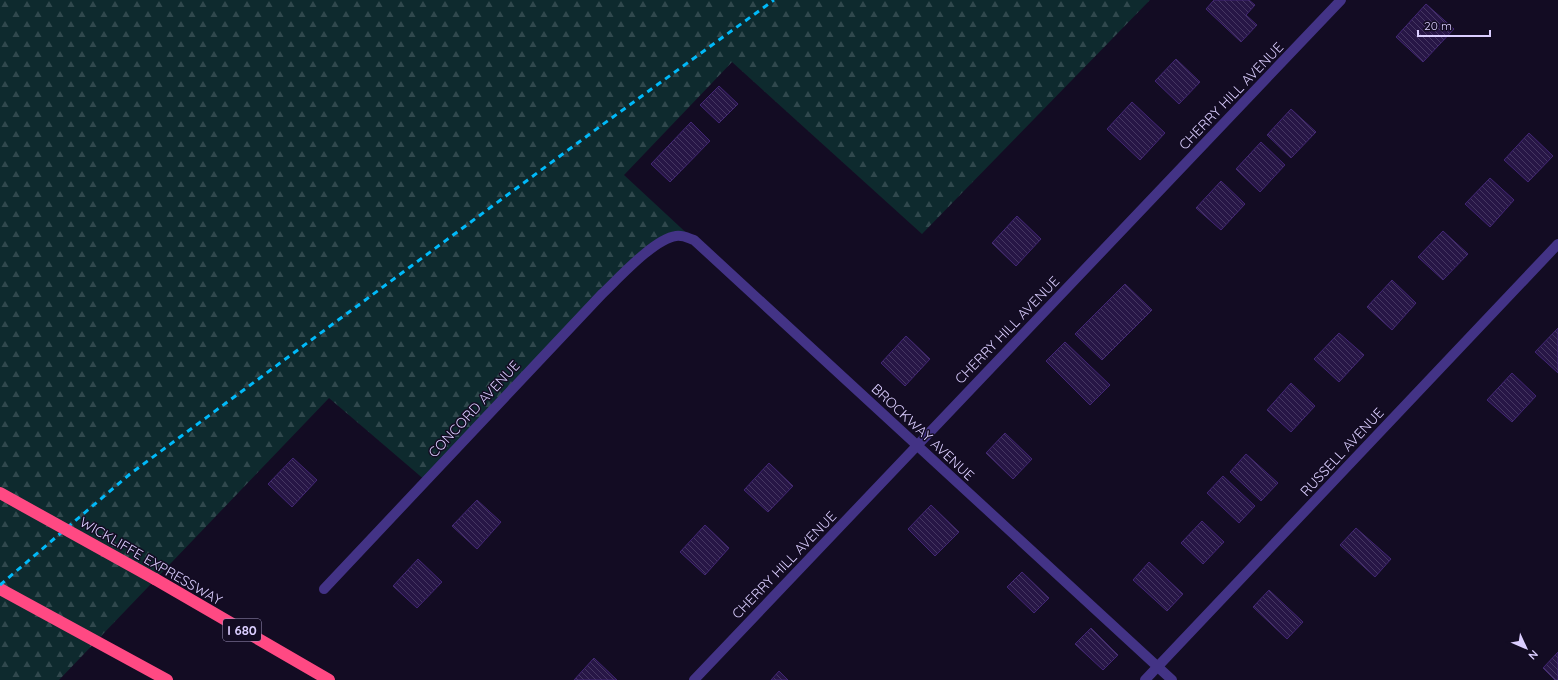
<svg xmlns="http://www.w3.org/2000/svg" width="1558" height="680" font-family="Quicksand,sans-serif">
<style>
.forest{fill:url(#forest-firs)}
.building{fill:url(#building-back-hatch);stroke:#422674}
.lines{fill:none;stroke-linecap:round;stroke-linejoin:round}
.street{stroke:#433386;stroke-width:10}
.highway{stroke:#ff4983;stroke-width:12}
.rail{stroke:#00b9f9;stroke-width:3;stroke-dasharray:6 5;stroke-linecap:butt}
.highway-bridge{stroke:#ff4983;stroke-width:12}
.labels{text-anchor:middle;stroke-width:3;stroke-linejoin:round;paint-order:stroke}
.shield{fill:#130c23;stroke:#9f94bd;stroke-width:1}
.shield-label{font-size:13px;font-weight:bold;fill:#dbceff}
.street-label{font-size:14px;fill:#dbceff;stroke:#130c23}
</style>
<defs>
<pattern id="forest-firs" width="22" height="20" patternUnits="userSpaceOnUse"><rect width="22" height="20" fill="#0e2a2e"/><path d="M5 1l3.5 6h-7zM16 11l3.5 6h-7z" fill="#30484d"/></pattern>
<pattern id="building-back-hatch" width="6" height="6" patternUnits="userSpaceOnUse"><rect width="6" height="6" fill="#271646"/><path d="M-1 5l2 2M0 0l6 6M5-1l2 2" fill="none" stroke="#463762"/></pattern>
</defs>
<rect width="100%" height="100%" fill="#130c23"/>
<path class="forest" d="M 0,0 L 1150,0 L 922,234 L 732,62 L 624,175 L 694,240 L 684,236 L 647,252 L 426,481 L 329,398 L 59,680 L 0,680 Z"/>
<path class="building" d="M 1214,0 L 1249,0 L 1255,5 L 1246,15 L 1257,25 L 1241,42 L 1206,9 Z
M 1426,4 L 1454,29 L 1423,62 L 1396,37 Z
M 1176,59 L 1200,82 L 1179,104 L 1155,81 Z
M 719,86 L 738,104 L 719,123 L 700,105 Z
M 1132,102 L 1165,133 L 1140,160 L 1107,129 Z
M 1291,109 L 1316,132 L 1291,158 L 1267,135 Z
M 691,122 L 710,141 L 670,182 L 651,164 Z
M 1529,133 L 1553,156 L 1528,182 L 1504,160 Z
M 1261,142 L 1285,165 L 1260,192 L 1236,169 Z
M 1490,178 L 1514,200 L 1490,227 L 1465,204 Z
M 1221,181 L 1245,204 L 1221,230 L 1196,208 Z
M 1017,216 L 1041,239 L 1016,266 L 992,243 Z
M 1443,231 L 1468,254 L 1443,280 L 1418,257 Z
M 1392,280 L 1416,303 L 1392,330 L 1367,307 Z
M 1125,284 L 1152,310 L 1102,360 L 1075,334 Z
M 1558,328 L 1558,373 L 1535,352 Z
M 1339,333 L 1364,355 L 1339,382 L 1314,359 Z
M 906,336 L 930,359 L 905,386 L 881,363 Z
M 1065,342 L 1110,385 L 1090,405 L 1046,361 Z
M 1512,373 L 1536,396 L 1512,422 L 1487,400 Z
M 1291,383 L 1315,406 L 1291,432 L 1267,410 Z
M 1005,433 L 1032,459 L 1013,479 L 986,453 Z
M 1246,454 L 1278,483 L 1261,501 L 1230,472 Z
M 293,458 L 317,480 L 292,507 L 268,484 Z
M 769,463 L 793,486 L 768,512 L 744,490 Z
M 1223,476 L 1255,506 L 1239,523 L 1207,493 Z
M 477,500 L 501,522 L 477,549 L 452,526 Z
M 931,505 L 959,532 L 935,556 L 908,529 Z
M 1202,521 L 1224,542 L 1203,564 L 1181,543 Z
M 705,525 L 729,548 L 705,575 L 680,552 Z
M 1356,528 L 1391,559 L 1375,577 L 1340,545 Z
M 418,559 L 442,582 L 417,608 L 393,586 Z
M 1149,562 L 1183,594 L 1167,611 L 1133,580 Z
M 1022,572 L 1049,598 L 1034,613 L 1007,587 Z
M 1269,590 L 1303,622 L 1287,639 L 1253,607 Z
M 1091,628 L 1118,655 L 1103,670 L 1075,644 Z
M 1558,652 L 1558,680 L 1555,680 L 1543,668 Z
M 594,658 L 617,680 L 574,680 Z
M 779,671 L 788,680 L 771,680 Z"/>
<g class="lines">
<path class="street" d="M 324,589 L 602,294 C 619,278 654,239 676,236 C 683,235 688,238 694,240 L 1172,680
M 694,680 L 1341,0
M 1145,680 L 1558,244"/>
<path class="highway" d="M 155,579 L 329,680
M 0,589 L 167,680"/>
<path class="rail" d="M 0,585 L 130,474 L 602,125 L 774,0"/>
<path class="highway-bridge" d="M 0,493 L 155,579"/>
</g>
<g class="labels">
<rect class="shield" x="223" y="619" width="38" height="22" rx="3"/>
<g class="shield-label">
<text x="242" y="635">I 680</text>
</g>
<g class="street-label">
<text transform="translate(1231 96) rotate(-46)" y="5">CHERRY HILL AVENUE</text>
<text transform="translate(1007 330) rotate(-46)" y="5">CHERRY HILL AVENUE</text>
<text transform="translate(474 409) rotate(-47)" y="5">CONCORD AVENUE</text>
<text transform="translate(923 432) rotate(43)" y="5">BROCKWAY AVENUE</text>
<text transform="translate(1342 452) rotate(-47)" y="5">RUSSELL AVENUE</text>
<text transform="translate(151 561) rotate(30)" y="5">WICKLIFFE EXPRESSWAY</text>
<text transform="translate(784 565) rotate(-46)" y="5">CHERRY HILL AVENUE</text>
</g>
</g>
<g transform="translate(1526 648) rotate(134)" stroke="#130c23" stroke-width="3" paint-order="stroke">
<path d="M0-3L7 15L0 10L-7 15Z" fill="#dbceff"/>
<text y="-6" font-size="11" font-weight="bold" text-anchor="middle" fill="#dbceff">N</text>
</g>
<path d="M1418 30v6h72v-6" fill="none" stroke="#dbceff" stroke-width="2"/>
<text x="1424" y="30" font-size="12" fill="#dbceff" stroke="#130c23" stroke-width="3" paint-order="stroke">20 m</text>
</svg>
